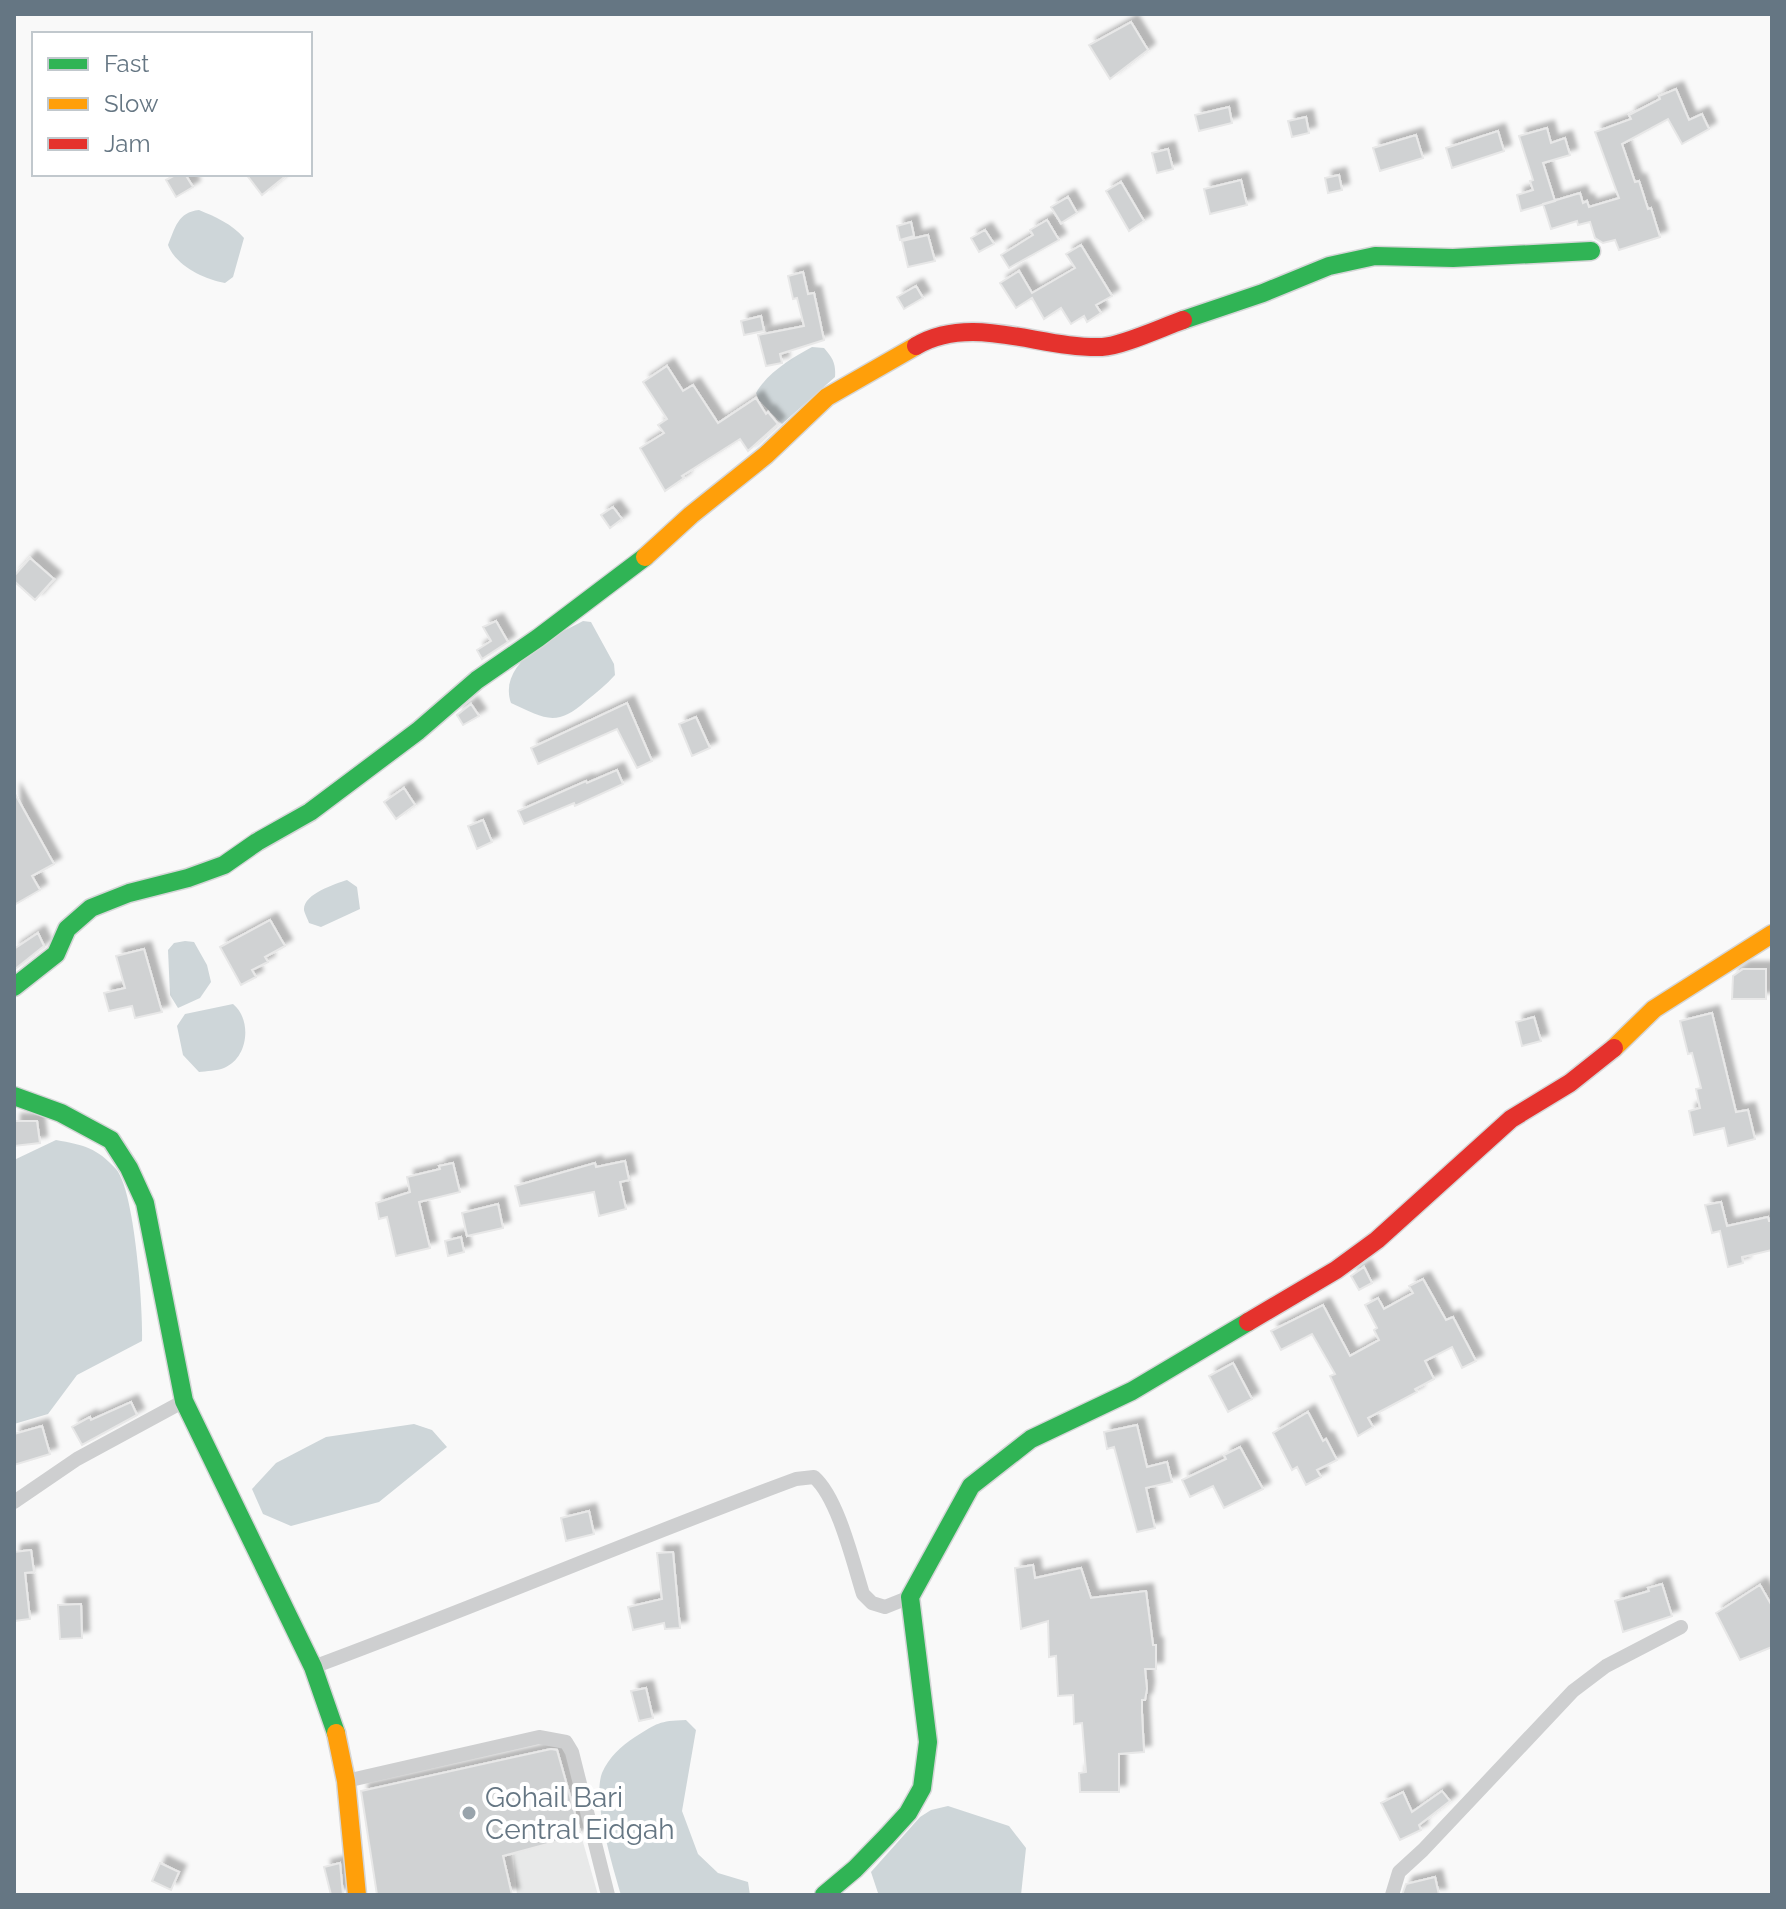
<svg xmlns="http://www.w3.org/2000/svg" width="1786" height="1909" font-family="Raleway,sans-serif">
<style>
.built{fill:#e8e9e9}
.water{fill:#ced6d9}
.building{fill:#d0d2d3;stroke:#e8e8e8;stroke-width:2;filter:url(#shadow)}
.lines{fill:none;stroke-linecap:round;stroke-linejoin:round}
.fast-casing{stroke:#d5d6d7;stroke-width:21}
.slow-casing{stroke:#d5d6d7;stroke-width:21}
.jam-casing{stroke:#d5d6d7;stroke-width:21}
.street{stroke:#cecfd0;stroke-width:14}
.fast{stroke:#30b455;stroke-width:18}
.slow{stroke:#ff9f0a;stroke-width:18}
.jam{stroke:#e5322d;stroke-width:18}
.poi-dot{fill:#99a4ac;stroke:#fff;stroke-width:3}
.labels{text-anchor:middle;stroke-width:8;stroke-linejoin:round;paint-order:stroke}
.poi-label{font-size:28px;fill:#657683;stroke:#fff;text-anchor:start}
</style>
<defs>
<filter id="shadow"><feDropShadow dx="7" dy="-7" stdDeviation="2" flood-color="#0004"/></filter>
</defs>
<rect width="100%" height="100%" fill="#f9f9f9"/>
<path class="built" d="M 581,1835 L 598,1895 L 517,1895 L 513,1852 Z"/>
<path class="water" d="M 199,210 C 216,217 232,224 244,238 L 233,277 L 225,283 C 204,279 176,266 168,245 C 175,228 178,212 199,210 Z
M 812,347 L 824,348 C 833,358 836,364 835,377 L 782,424 L 759,400 L 756,393 C 767,373 793,357 812,347 Z
M 583,621 L 591,622 L 614,664 L 615,675 C 606,685 596,693 586,701 C 556,728 544,718 511,703 C 497,663 554,636 583,621 Z
M 347,880 L 357,887 L 360,909 L 321,927 L 309,923 C 309,922 304,912 304,910 C 303,894 335,884 347,880 Z
M 185,941 L 194,942 L 207,965 L 211,982 L 200,998 L 178,1008 L 170,995 L 168,950 L 174,943 Z
M 233,1004 C 252,1019 249,1058 224,1068 C 217,1071 206,1071 199,1072 L 183,1055 L 177,1026 L 185,1014 Z
M 56,1140 C 84,1145 97,1148 116,1169 C 135,1191 143,1309 142,1341 L 77,1375 L 48,1414 L 14,1424 L 14,1160 Z
M 414,1424 L 432,1430 L 447,1447 L 379,1502 L 291,1526 L 263,1514 L 252,1489 L 276,1463 L 326,1437 Z
M 686,1720 L 696,1730 L 682,1811 L 698,1854 L 718,1873 L 748,1882 L 750,1895 L 621,1895 C 613,1867 592,1800 602,1773 C 609,1757 621,1746 635,1737 C 658,1723 658,1721 686,1720 Z
M 948,1806 L 1009,1826 L 1026,1848 L 1021,1895 L 880,1895 L 878,1893 L 871,1872 L 920,1817 L 931,1810 Z"/>
<path class="building" d="M 1131,22 L 1148,50 L 1110,79 L 1089,45 Z
M 1676,89 L 1689,120 L 1702,114 L 1709,129 L 1682,144 L 1668,119 L 1622,144 L 1635,182 L 1639,181 L 1648,209 L 1651,208 L 1660,237 L 1619,250 L 1615,240 L 1603,243 L 1595,238 L 1590,222 L 1578,225 L 1577,221 L 1551,229 L 1543,204 L 1580,193 L 1583,203 L 1587,201 L 1589,207 L 1619,198 L 1595,132 L 1631,119 L 1629,115 L 1660,99 L 1659,96 Z
M 1229,107 L 1232,123 L 1199,131 L 1195,115 Z
M 1306,117 L 1309,133 L 1292,137 L 1288,121 Z
M 1547,128 L 1551,143 L 1565,138 L 1570,155 L 1543,163 L 1555,201 L 1521,211 L 1517,195 L 1533,190 L 1530,181 L 1533,180 L 1519,136 Z
M 1498,131 L 1504,151 L 1452,168 L 1446,148 Z
M 1416,135 L 1423,158 L 1380,171 L 1373,148 Z
M 1168,149 L 1173,169 L 1157,173 L 1152,153 Z
M 177,174 L 185,174 L 193,187 L 176,197 L 166,180 Z
M 246,174 L 288,174 L 262,195 Z
M 1339,175 L 1342,190 L 1328,193 L 1325,178 Z
M 1241,180 L 1247,205 L 1210,214 L 1204,189 Z
M 1121,182 L 1144,221 L 1129,231 L 1106,191 Z
M 1068,197 L 1077,213 L 1061,223 L 1051,207 Z
M 1047,220 L 1059,240 L 1009,268 L 1001,255 L 1033,235 L 1030,230 Z
M 911,222 L 914,236 L 900,240 L 897,226 Z
M 985,230 L 994,244 L 979,252 L 971,238 Z
M 928,235 L 935,261 L 908,267 L 902,241 Z
M 1081,245 L 1112,296 L 1096,305 L 1101,313 L 1087,322 L 1084,316 L 1071,324 L 1061,308 L 1044,319 L 1032,298 L 1016,308 L 1000,283 L 1019,271 L 1032,293 L 1075,268 L 1066,254 Z
M 803,272 L 808,294 L 814,293 L 824,340 L 780,354 L 782,363 L 766,366 L 758,335 L 804,326 L 797,298 L 793,299 L 788,276 Z
M 916,286 L 923,298 L 904,309 L 897,297 Z
M 761,316 L 764,331 L 744,335 L 741,321 Z
M 667,366 L 683,391 L 693,385 L 718,423 L 756,398 L 766,414 L 768,412 L 778,424 L 748,451 L 740,439 L 682,476 L 684,478 L 665,491 L 640,448 L 664,433 L 658,425 L 667,419 L 643,382 Z
M 613,507 L 622,519 L 610,528 L 601,515 Z
M 30,558 L 54,579 L 35,600 L 14,581 L 14,576 Z
M 496,621 L 508,642 L 482,659 L 477,650 L 491,641 L 483,627 Z
M 627,703 L 652,761 L 637,768 L 617,729 L 538,764 L 531,748 Z
M 471,704 L 479,716 L 463,725 L 457,715 Z
M 696,717 L 710,748 L 692,756 L 679,724 Z
M 617,770 L 623,784 L 575,806 L 574,803 L 524,824 L 518,811 L 586,781 L 587,783 Z
M 404,788 L 415,805 L 396,819 L 384,802 Z
M 14,792 L 54,864 L 32,876 L 40,890 L 14,905 Z
M 483,820 L 492,842 L 477,849 L 468,826 Z
M 270,920 L 285,946 L 265,957 L 268,962 L 252,970 L 256,977 L 241,985 L 220,947 Z
M 38,933 L 44,946 L 14,970 L 14,949 Z
M 144,949 L 162,1012 L 135,1018 L 132,1006 L 109,1011 L 104,993 L 125,988 L 116,956 Z
M 1743,969 L 1766,969 L 1766,999 L 1732,999 L 1733,976 Z
M 1712,1013 L 1736,1112 L 1748,1110 L 1755,1139 L 1728,1146 L 1724,1128 L 1694,1135 L 1689,1111 L 1700,1108 L 1696,1089 L 1701,1088 L 1692,1053 L 1688,1054 L 1680,1021 Z
M 1534,1017 L 1541,1041 L 1522,1046 L 1516,1022 Z
M 14,1121 L 37,1121 L 40,1143 L 14,1146 Z
M 625,1161 L 629,1180 L 620,1182 L 626,1209 L 599,1216 L 594,1192 L 520,1206 L 515,1186 L 595,1163 L 596,1167 Z
M 453,1163 L 460,1192 L 419,1202 L 430,1248 L 396,1256 L 387,1217 L 379,1219 L 376,1203 L 410,1192 L 407,1177 L 440,1169 L 439,1166 Z
M 1721,1202 L 1727,1226 L 1768,1217 L 1769,1221 L 1772,1221 L 1772,1250 L 1742,1257 L 1743,1263 L 1728,1267 L 1720,1231 L 1712,1233 L 1705,1205 Z
M 498,1204 L 503,1228 L 467,1236 L 462,1213 Z
M 461,1237 L 464,1252 L 448,1256 L 445,1241 Z
M 1364,1267 L 1372,1283 L 1359,1290 L 1351,1276 Z
M 1423,1279 L 1446,1320 L 1453,1317 L 1476,1361 L 1462,1368 L 1452,1347 L 1425,1361 L 1434,1379 L 1415,1389 L 1417,1392 L 1368,1418 L 1373,1427 L 1358,1436 L 1330,1376 L 1335,1374 L 1312,1334 L 1281,1350 L 1271,1331 L 1323,1305 L 1350,1356 L 1379,1340 L 1374,1330 L 1377,1328 L 1365,1305 L 1378,1298 L 1384,1309 L 1413,1293 L 1409,1286 Z
M 1233,1363 L 1252,1399 L 1228,1412 L 1209,1376 Z
M 131,1402 L 137,1415 L 82,1445 L 72,1427 L 90,1417 L 91,1420 Z
M 1308,1412 L 1323,1441 L 1326,1439 L 1337,1460 L 1317,1470 L 1321,1477 L 1306,1485 L 1297,1467 L 1292,1470 L 1273,1433 Z
M 1137,1425 L 1147,1467 L 1167,1462 L 1172,1482 L 1146,1488 L 1155,1528 L 1137,1532 L 1114,1447 L 1107,1449 L 1104,1432 Z
M 42,1426 L 50,1454 L 14,1465 L 14,1434 Z
M 1240,1447 L 1263,1489 L 1224,1508 L 1213,1486 L 1190,1497 L 1182,1480 L 1226,1459 L 1224,1455 Z
M 589,1511 L 594,1534 L 566,1541 L 561,1518 Z
M 31,1550 L 34,1572 L 25,1573 L 30,1619 L 14,1621 L 14,1552 Z
M 673,1552 L 680,1628 L 665,1629 L 664,1623 L 633,1630 L 628,1607 L 662,1599 L 657,1553 Z
M 1033,1565 L 1035,1578 L 1081,1568 L 1091,1598 L 1146,1591 L 1153,1645 L 1156,1645 L 1156,1669 L 1145,1669 L 1147,1689 L 1145,1700 L 1142,1700 L 1142,1713 L 1144,1752 L 1119,1754 L 1119,1792 L 1080,1792 L 1079,1773 L 1086,1772 L 1082,1723 L 1074,1724 L 1073,1695 L 1058,1696 L 1056,1656 L 1049,1657 L 1048,1621 L 1021,1629 L 1015,1568 Z
M 1662,1584 L 1672,1616 L 1623,1632 L 1615,1601 L 1649,1591 L 1648,1588 Z
M 1760,1585 L 1772,1606 L 1772,1647 L 1740,1660 L 1716,1613 Z
M 81,1604 L 82,1638 L 60,1639 L 58,1605 Z
M 646,1688 L 653,1718 L 639,1721 L 631,1691 Z
M 551,1749 L 557,1750 L 581,1835 L 503,1856 L 512,1895 L 377,1895 L 361,1791 Z
M 1442,1791 L 1450,1801 L 1419,1825 L 1421,1830 L 1400,1840 L 1381,1803 L 1403,1792 L 1412,1812 Z
M 160,1863 L 179,1872 L 171,1890 L 152,1881 Z
M 340,1863 L 343,1895 L 331,1895 L 324,1867 Z
M 1435,1877 L 1439,1895 L 1402,1895 L 1406,1884 Z"/>
<g class="lines">
<defs>
<path id="fast" d="M 1183,320 L 1263,293 L 1329,266 L 1375,256 L 1453,258 L 1591,251
M 14,987 L 56,954 L 67,929 L 91,908 L 129,893 L 188,878 L 224,865 L 257,842 L 310,812 L 418,731 L 477,680 L 538,638 L 645,557
M 14,1096 L 61,1113 L 111,1140 L 129,1168 L 145,1203 L 184,1401 L 313,1667 L 336,1733
M 824,1895 L 855,1869 L 887,1836 L 908,1813 L 922,1788 L 928,1742 L 910,1597 L 971,1486 L 1031,1439 L 1132,1391 L 1248,1322"/>
<path id="slow" d="M 645,557 L 691,515 L 766,455 L 827,397 L 916,346
M 1614,1048 L 1654,1009 L 1772,934
M 336,1733 L 346,1781 L 357,1895"/>
<path id="jam" d="M 916,346 C 972,313 1040,349 1102,347 C 1122,346 1163,327 1183,320
M 1248,1322 L 1336,1270 L 1377,1240 L 1511,1119 L 1570,1083 L 1614,1048"/>
</defs>
<use href="#fast" class="fast-casing"/>
<use href="#slow" class="slow-casing"/>
<use href="#jam" class="jam-casing"/>
<path class="street" d="M 14,1502 L 77,1459 L 184,1401
M 313,1667 C 475,1607 634,1539 796,1479 L 814,1477 C 838,1498 853,1562 863,1594 L 872,1603 L 885,1607 L 910,1597
M 346,1781 L 539,1737 L 566,1742 L 572,1752 L 608,1895
M 1392,1895 L 1399,1872 L 1423,1850 L 1573,1691 L 1606,1666 L 1681,1627"/>
<use href="#fast" class="fast"/>
<use href="#slow" class="slow"/>
<use href="#jam" class="jam"/>
</g>
<circle class="poi-dot" cx="469" cy="1813" r="8"/>
<g class="labels">
<g class="poi-label">
<text x="485" y="1807">Gohail Bari<tspan x="485" dy="32">Central Eidgah</tspan></text>
</g>
</g>
<rect width="1786" height="1909" fill="none" stroke="#657683" stroke-width="32"/>
<rect x="32" y="32" width="280" height="144" fill="#ffffff" stroke="#c1c8cd" stroke-width="2"/>
<rect x="48" y="58" width="40" height="12" fill="#30b455" stroke="#c1c8cd" stroke-width="2"/>
<text x="104" y="72" font-size="24" fill="#657683">Fast</text>
<rect x="48" y="98" width="40" height="12" fill="#ff9f0a" stroke="#c1c8cd" stroke-width="2"/>
<text x="104" y="112" font-size="24" fill="#657683">Slow</text>
<rect x="48" y="138" width="40" height="12" fill="#e5322d" stroke="#c1c8cd" stroke-width="2"/>
<text x="104" y="152" font-size="24" fill="#657683">Jam</text>
</svg>
